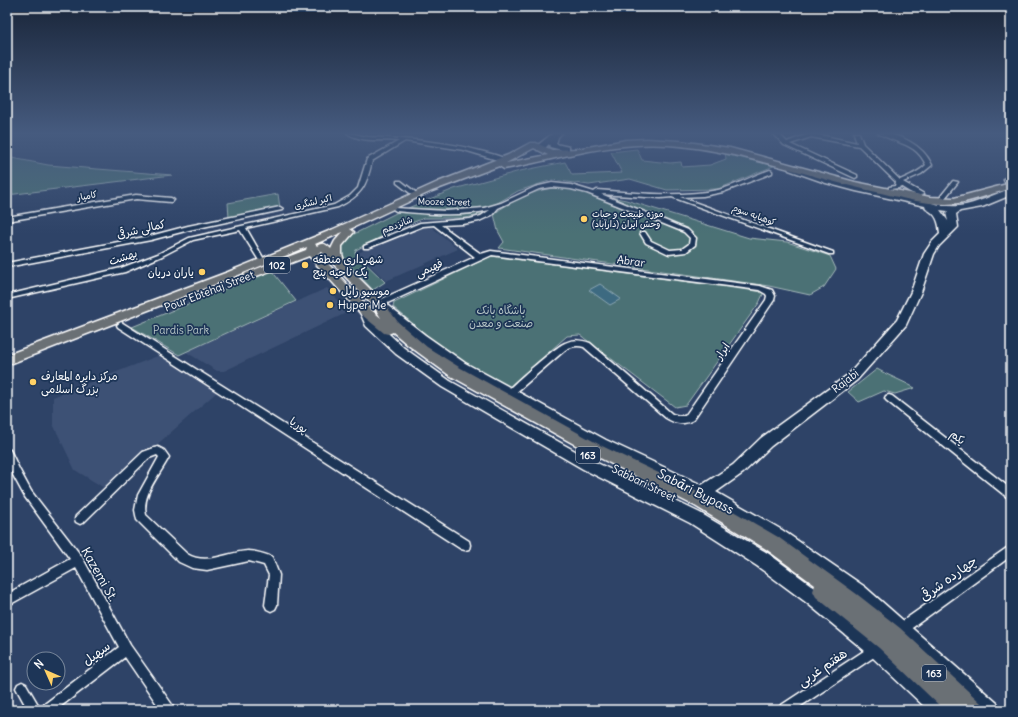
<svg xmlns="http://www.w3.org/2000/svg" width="1018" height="717" font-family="Delius,'Playpen Sans Arabic',sans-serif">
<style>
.built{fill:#3e5175}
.green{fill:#4b7174;stroke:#a5b8ba}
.water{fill:#3e6a81;stroke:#8ba6b3}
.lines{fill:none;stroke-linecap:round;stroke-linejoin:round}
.minor-casing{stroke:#fff;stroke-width:3}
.secondary-casing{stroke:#fff;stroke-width:3}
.primary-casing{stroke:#fff;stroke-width:3}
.minor{fill:#1d3557;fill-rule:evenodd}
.secondary{fill:#1d3557;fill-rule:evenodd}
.primary{fill:#6b6f75;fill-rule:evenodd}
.poi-dot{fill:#ffd166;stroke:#1d3557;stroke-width:1.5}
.labels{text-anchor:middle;stroke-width:3.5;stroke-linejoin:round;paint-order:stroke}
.far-street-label{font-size:9px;fill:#fff;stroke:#1d3557}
.far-poi-label{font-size:9px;fill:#fff;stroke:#1d3557;text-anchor:start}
.shield{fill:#1d3557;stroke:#bbc2cd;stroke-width:1}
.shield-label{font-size:10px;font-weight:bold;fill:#fff}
.street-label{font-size:11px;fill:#fff;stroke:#1d3557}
.poi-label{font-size:11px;fill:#fff;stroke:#1d3557;text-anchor:start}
.park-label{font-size:11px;fill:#b7c6c7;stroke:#1d3557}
.near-street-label{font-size:13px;fill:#fff;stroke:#1d3557}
</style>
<rect width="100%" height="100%" fill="#2e4367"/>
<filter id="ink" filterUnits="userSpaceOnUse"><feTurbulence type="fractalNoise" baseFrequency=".025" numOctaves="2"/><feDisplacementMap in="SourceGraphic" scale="8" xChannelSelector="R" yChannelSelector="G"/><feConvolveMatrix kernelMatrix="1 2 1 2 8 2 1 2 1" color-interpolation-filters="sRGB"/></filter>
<g filter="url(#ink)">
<path class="built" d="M 428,224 L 458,249 L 386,281 L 358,253 Z
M 327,288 L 346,309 L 344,314 L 224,371 L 217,371 L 186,352 Z
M 160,355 L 217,392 L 106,489 L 75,470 L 53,424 L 53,397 Z"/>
<path class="green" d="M 637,149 L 642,160 L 670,163 L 681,162 L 682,167 L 710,165 L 726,159 L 725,152 L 776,165 L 718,189 L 667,190 L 630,179 L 589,185 L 552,180 L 518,191 L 494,205 L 464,210 L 408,208 L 454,189 L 520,171 L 565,162 L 572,175 L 622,173 L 611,152 Z
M 7,157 L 48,165 L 172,175 L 7,195 Z
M 553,188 L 571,189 L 626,200 L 749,238 L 787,242 L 830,256 L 836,269 L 824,287 L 810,295 L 769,286 L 499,248 L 504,242 L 498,231 L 494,214 C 510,201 532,191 553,188 Z
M 278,194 L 280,208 L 229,218 L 228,203 Z
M 398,212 L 465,215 L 483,212 L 484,214 L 466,218 L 424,218 L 392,231 L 356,250 L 355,253 L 385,282 L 373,290 L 342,257 L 338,248 L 350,236 Z
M 491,256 L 764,292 L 759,303 L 686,405 L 675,407 L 580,335 L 567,336 L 508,388 L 447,352 L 393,307 L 394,303 Z
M 271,270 L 296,301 L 179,355 L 132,327 Z
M 877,369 C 889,376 903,381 915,388 L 895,394 L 884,391 L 859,402 L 848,392 Z"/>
<path class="water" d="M 600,284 L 621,299 L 610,305 L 589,290 Z"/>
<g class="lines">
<defs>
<path id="minor" d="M 347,133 C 354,133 360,136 368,137 C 407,139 446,141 484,152 C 491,154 501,156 507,160 L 504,162 L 464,150 L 405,141 L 372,161 C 366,187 362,195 338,207 L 246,228 L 265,261 L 264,262 L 260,262 L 240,230 L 193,240 L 162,256 L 125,272 L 7,299 L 7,295 L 121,268 L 158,254 L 189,238 L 334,205 L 350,196 L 358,188 L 367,159 L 399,141 C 382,139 362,143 347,133 Z
M 773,133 L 778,133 L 787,142 L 811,133 L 857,143 L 854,133 L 859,133 L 863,144 L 900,180 C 909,176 919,172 926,165 C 916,142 896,144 878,133 C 899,133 923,145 932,165 L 921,174 L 903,182 L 924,194 C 917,198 907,190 900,186 L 899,188 L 889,189 L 889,187 L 895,186 L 896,182 L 859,146 L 811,137 L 790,144 L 857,175 L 857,177 L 855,178 L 784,145 Z
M 770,170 L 772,171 L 772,173 L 723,192 L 703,196 L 680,197 L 833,252 L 833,254 L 829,254 L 672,197 L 661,198 L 601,194 L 688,230 L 696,238 L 695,245 L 686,252 L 669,254 L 646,243 L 640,233 L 641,232 L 645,232 L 651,241 L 670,250 L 682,249 L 689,244 L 690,238 L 684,232 L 587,193 L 571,189 L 552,187 L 539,189 L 498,208 L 492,215 L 479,221 L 463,224 L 441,225 L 481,254 L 491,251 L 760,286 L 772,290 L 775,296 L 774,300 L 693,420 C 683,425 676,424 666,418 L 584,347 C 577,345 571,346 565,350 L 513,395 L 507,395 L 506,393 C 510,386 557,346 565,343 C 574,339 581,340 590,343 L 672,414 L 679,416 L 685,416 L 766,300 L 767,296 L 766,294 L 759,290 L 492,255 L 381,306 L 375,306 L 374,304 L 375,302 L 475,257 L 434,225 L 423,226 L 368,248 L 364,248 L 364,246 L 420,223 L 470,219 L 481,216 L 490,210 C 459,217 427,214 396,211 L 393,209 L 394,208 L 446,211 L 484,208 L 501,203 L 535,187 L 552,183 L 571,185 L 594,192 L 597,190 C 637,193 678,198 718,190 C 736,186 752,176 770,170 Z
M 397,181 L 401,181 L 419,195 L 414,196 L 397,183 Z
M 953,181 L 958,182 L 945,198 L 941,198 L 941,196 Z
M 136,195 L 171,198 L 174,200 L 171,202 L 136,199 L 7,221 L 7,217 Z
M 280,207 L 283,209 L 282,210 L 189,230 L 151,240 L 7,267 L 7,263 L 150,236 L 188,226 Z
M 121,322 L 469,541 L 470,545 L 469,549 L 465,550 L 461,549 L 118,327 L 117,325 Z
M 889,395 L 892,396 L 1011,489 L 1011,499 L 1008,498 L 886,400 L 885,398 L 886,396 Z
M 158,447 L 164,450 L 169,457 C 160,475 141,494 146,515 L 187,554 C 207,566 227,552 248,551 C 256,551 264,554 272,557 L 279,575 L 277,605 L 275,609 L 271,611 L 267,609 L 265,605 L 269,575 L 264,565 L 249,561 L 207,570 L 192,568 L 179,562 L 137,520 L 135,510 L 138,495 L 159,457 L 157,455 L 149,458 L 84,522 L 80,524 L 76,522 L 75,519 L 76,516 L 143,452 L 154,448 Z
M 7,449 L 10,450 L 19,469 L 31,491 L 82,557 L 130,645 L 173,706 L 175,710 L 161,710 L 125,657 L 56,710 L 28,710 L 16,688 L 18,684 L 22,682 L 26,684 L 40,708 L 42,706 L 119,647 L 76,568 L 7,606 L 7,594 L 70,559 L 25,497 L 7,464 Z
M 1011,545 L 1011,556 L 905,633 L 901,635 L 897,633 L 895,629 L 897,625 Z
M 876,643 L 880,645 L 882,649 L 880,653 L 795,710 L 778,710 L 780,706 Z"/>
<path id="secondary" d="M 553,133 L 562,133 L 558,137 L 556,144 L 569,147 L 569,151 L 566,151 L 550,147 L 549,144 L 543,150 L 537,150 L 537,146 Z
M 789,166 L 795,166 C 834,180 873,189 913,198 C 927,201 944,208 959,206 C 978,204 993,194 1011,189 L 1011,195 L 982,207 L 960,211 L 956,214 L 958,227 L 939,246 L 934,254 L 921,292 L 906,325 L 857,380 L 771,446 L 743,473 L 716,492 L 782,530 L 865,587 L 997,703 L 999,710 L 976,710 L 853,599 L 772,540 L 698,497 L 596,448 L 457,369 L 417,341 L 374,305 L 375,302 L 383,302 L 425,335 L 465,363 L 606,440 L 702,485 L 733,465 L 761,438 L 849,374 L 897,320 L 911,292 L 924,254 L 932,242 L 940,234 C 939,222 937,214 926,209 L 925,206 L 856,191 L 826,183 L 789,170 L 788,168 ZM 940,210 L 948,211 L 946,213 L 948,221 Z
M 1011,177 L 1011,183 L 1005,182 L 1004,180 L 1005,178 Z
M 366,308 L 370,309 L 375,321 L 404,348 L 450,381 L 593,461 L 700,513 L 769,554 L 819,591 L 882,643 L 949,703 L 951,710 L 928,710 L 870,655 L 807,603 L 757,566 L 690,523 L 583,469 L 442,387 L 396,354 L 366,326 L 360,312 L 362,309 Z"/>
<path id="primary" d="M 647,139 L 680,141 L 730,148 L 855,182 L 930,197 L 954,198 L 1011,183 L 1011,189 C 989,193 969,204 946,204 C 924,204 902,198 881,193 C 810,178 741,150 668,145 C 612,141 558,159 504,169 L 499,166 L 432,191 L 350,229 L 354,232 L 342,246 L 342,254 L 345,264 L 383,302 L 398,322 L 427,347 L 459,367 L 602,446 L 707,496 L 778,537 L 858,595 L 900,628 L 981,703 L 984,710 L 944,710 L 879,648 L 816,597 L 813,591 L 815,585 L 766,549 L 695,506 L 592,454 L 449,375 L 408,345 L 393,332 L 388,334 L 384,333 L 362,315 L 309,256 L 254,277 L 246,277 L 244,275 L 246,273 L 306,250 L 307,247 L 236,276 L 7,365 L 7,355 L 228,272 L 329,231 L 438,182 L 508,155 L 530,143 L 536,143 L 552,150 L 577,149 L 626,140 ZM 534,148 L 548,155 L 506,163 ZM 343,232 L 335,241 L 331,249 C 326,244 323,242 317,246 L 315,244 ZM 322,252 L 375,308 L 381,318 L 370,309 L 318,253 Z"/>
</defs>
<use href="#minor" class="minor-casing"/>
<use href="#secondary" class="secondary-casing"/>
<use href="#primary" class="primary-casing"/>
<use href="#minor" class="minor"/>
<use href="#secondary" class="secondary"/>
<use href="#primary" class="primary"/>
</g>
</g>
<linearGradient id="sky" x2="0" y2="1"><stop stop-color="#192539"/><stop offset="0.57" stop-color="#465b7f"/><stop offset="1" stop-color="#465b7f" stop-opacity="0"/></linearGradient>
<rect width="1018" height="234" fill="url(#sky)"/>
<g class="poi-dot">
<circle cx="584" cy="219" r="4"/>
<circle cx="305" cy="265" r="4"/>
<circle cx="202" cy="272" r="4"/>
<circle cx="333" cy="291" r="4"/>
<circle cx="330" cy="305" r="4"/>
<circle cx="33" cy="382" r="4"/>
</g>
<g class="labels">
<g class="far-street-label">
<text transform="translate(87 196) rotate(-10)" y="3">کامیار</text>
<text transform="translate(313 202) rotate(-13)" y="3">اکبر لشگری</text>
<text transform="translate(444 202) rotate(1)" y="3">Mooze Street</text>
<text transform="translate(754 215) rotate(20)" y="3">کوهپایه سوم</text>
<text transform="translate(397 225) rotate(-22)" y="3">شانزدهم</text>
</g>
<g class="far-poi-label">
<text x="592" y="217">موزه طبیعت و حیات<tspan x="592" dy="10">وحش ایران (دارآباد)</tspan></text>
</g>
<g class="shield">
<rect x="264" y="257" width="26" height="16" rx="3"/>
<rect x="576" y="447" width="24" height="16" rx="3"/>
<rect x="922" y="665" width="24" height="16" rx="3"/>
</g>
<g class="shield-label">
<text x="277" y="269">102</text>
<text x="588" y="459">163</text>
<text x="934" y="677">163</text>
</g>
<g class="street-label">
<text transform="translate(141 229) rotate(-13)" y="4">کمالی شرقی</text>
<text transform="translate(123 257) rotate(-18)" y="4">بهشت</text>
<text transform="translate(631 261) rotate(8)" y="4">Abrar</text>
<text transform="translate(429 268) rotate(-25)" y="4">فهیمی</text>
<text transform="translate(209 291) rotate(-21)" y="4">Pour Ebtehaj Street</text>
<text transform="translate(722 351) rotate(-56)" y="4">ابرار</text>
<text transform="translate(845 381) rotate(-38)" y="4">Rajabi</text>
<text transform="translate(299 425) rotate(32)" y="4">پوریا</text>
<text transform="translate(958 437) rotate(39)" y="4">یکم</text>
<text transform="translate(644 483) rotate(26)" y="4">Sabbari Street</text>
</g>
<g class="poi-label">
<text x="313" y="263">شهرداری منطقه<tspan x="313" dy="13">یک ناحیه پنج</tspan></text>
<text x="194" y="276" text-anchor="end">یاران دریان</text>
<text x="341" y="295">موسیو راپل</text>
<text x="338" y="309">Hyper Me</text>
<text x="41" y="380">مرکز دایره المعارف<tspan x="41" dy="13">بزرگ اسلامی</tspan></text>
</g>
<g class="park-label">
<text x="501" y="314">باشگاه بانک<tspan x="501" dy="13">صنعت و معدن</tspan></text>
<text x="181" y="334">Pardis Park</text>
</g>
<g class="near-street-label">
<text transform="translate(696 491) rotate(27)" y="5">Sabāri Bypass</text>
<text transform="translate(100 574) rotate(60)" y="5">Kazemi St.</text>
<text transform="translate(948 578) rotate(-36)" y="5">چهارده شرقی</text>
<text transform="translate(96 653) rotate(-37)" y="5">سهیل</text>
<text transform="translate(822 667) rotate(-34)" y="5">هفتم غربی</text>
</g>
</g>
<rect width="1018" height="717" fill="none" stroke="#1d3557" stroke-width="24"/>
<rect x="12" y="12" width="994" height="693" fill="none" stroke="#fff" stroke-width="1.5" filter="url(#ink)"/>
<g transform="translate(46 671) rotate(315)"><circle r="19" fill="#1d3557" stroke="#77869a"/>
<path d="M0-3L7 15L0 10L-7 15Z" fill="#ffd166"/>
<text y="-6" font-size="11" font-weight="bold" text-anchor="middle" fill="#ffffff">N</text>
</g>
</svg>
